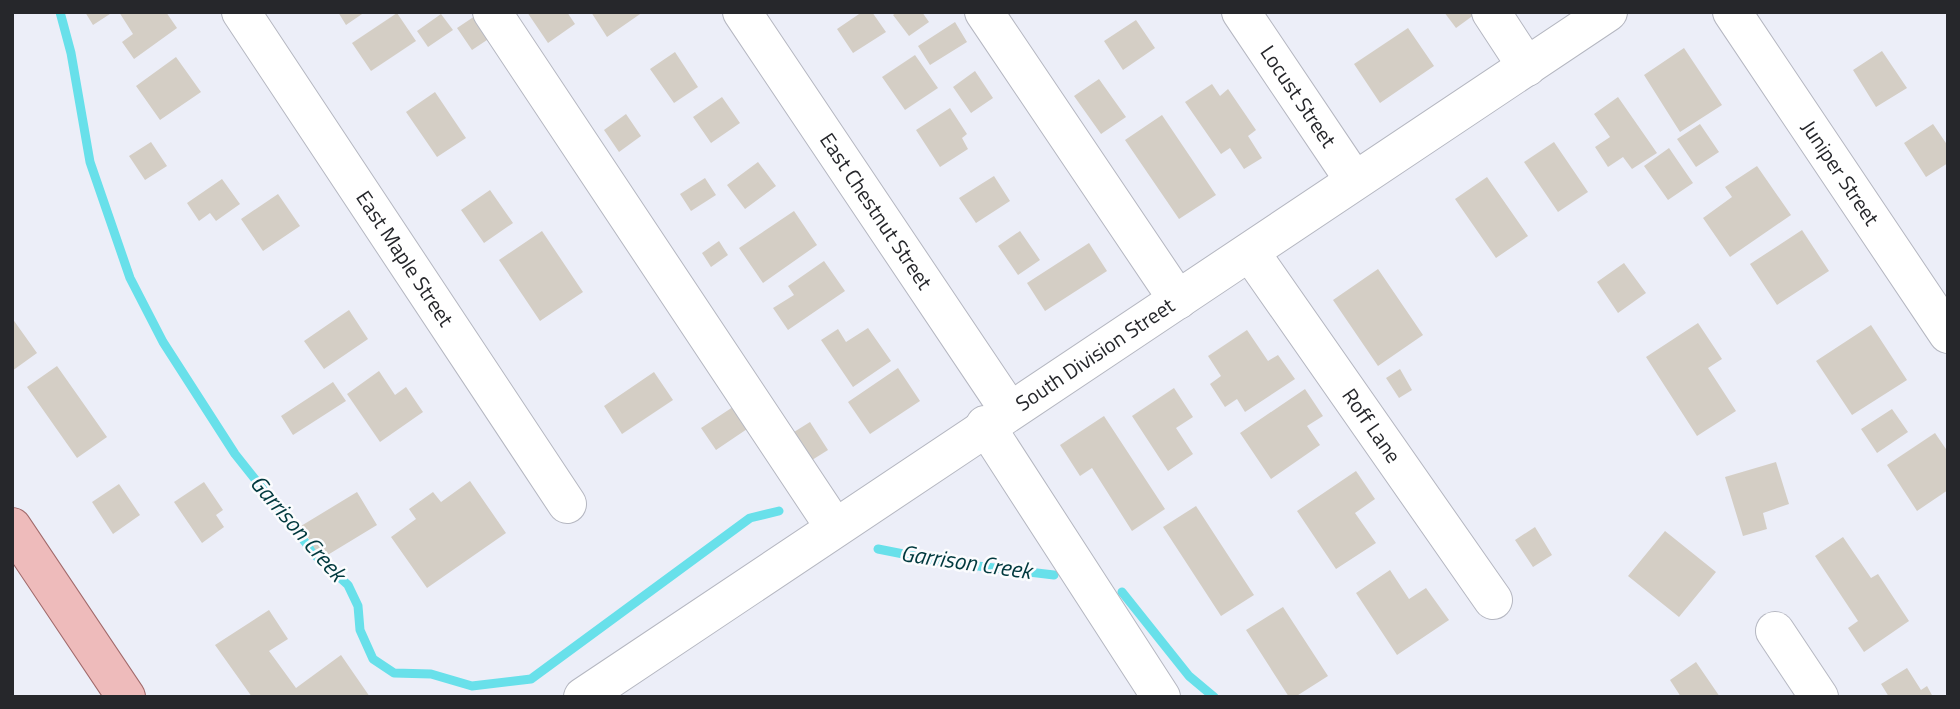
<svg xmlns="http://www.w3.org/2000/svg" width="1960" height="709" font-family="'Titillium Web',sans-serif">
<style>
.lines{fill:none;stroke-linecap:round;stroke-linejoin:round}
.stream{stroke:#68e0ea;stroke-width:9}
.building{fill:#d4cec5}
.minor-casing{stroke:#b5b7c1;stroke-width:40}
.major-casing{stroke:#a16a6b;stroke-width:40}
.minor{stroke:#fff;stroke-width:38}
.major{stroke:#ebb;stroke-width:38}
.labels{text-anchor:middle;stroke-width:5;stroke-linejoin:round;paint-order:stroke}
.street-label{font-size:21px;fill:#26272b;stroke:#fbfcfe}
.water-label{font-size:23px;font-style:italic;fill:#00393e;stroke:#fbfcfe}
</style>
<rect width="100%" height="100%" fill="#eceef8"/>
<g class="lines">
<path class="stream" d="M 60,12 L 71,53 L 90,162 L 130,278 L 163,342 L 235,454 L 317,557 L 348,585 L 358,606 L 360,630 L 373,659 L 394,673 L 431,674 L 472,686 L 531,679 L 750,518 L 779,511
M 878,549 L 944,562 L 1054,575
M 1122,592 L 1189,676 L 1214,697"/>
</g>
<path class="building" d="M 85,12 L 113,12 L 93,25 Z
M 119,12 L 166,12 L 177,28 L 134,59 L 122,42 L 133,34 Z
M 338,12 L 365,12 L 346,25 Z
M 527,12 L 567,12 L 575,24 L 548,43 Z
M 591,12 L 643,12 L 607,37 Z
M 862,12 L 872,12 L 886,32 L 853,53 L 837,29 Z
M 897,12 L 922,12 L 929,22 L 909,36 L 893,15 Z
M 1444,12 L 1478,12 L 1456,28 Z
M 397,13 L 416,41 L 371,71 L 352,43 Z
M 441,14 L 453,30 L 428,47 L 417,31 Z
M 478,14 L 493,36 L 472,50 L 457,28 Z
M 1136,20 L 1155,48 L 1123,70 L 1104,41 Z
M 955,22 L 967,42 L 930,65 L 918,46 Z
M 1408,28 L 1434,66 L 1380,103 L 1354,64 Z
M 1684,48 L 1722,105 L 1680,132 L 1644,75 Z
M 1882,51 L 1907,88 L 1876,107 L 1853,70 Z
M 675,52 L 698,87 L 674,103 L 650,69 Z
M 915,55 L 938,88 L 905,110 L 882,77 Z
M 176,57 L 201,92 L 160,120 L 136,86 Z
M 975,71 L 993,98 L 971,113 L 953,87 Z
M 1099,79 L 1126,117 L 1101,134 L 1074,96 Z
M 1212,84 L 1220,96 L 1228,89 L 1256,130 L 1248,136 L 1262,158 L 1244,169 L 1230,148 L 1221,154 L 1185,102 Z
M 435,92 L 466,138 L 437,157 L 406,112 Z
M 722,97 L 740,123 L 711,143 L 693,117 Z
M 1618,97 L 1657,153 L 1632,169 L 1623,157 L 1608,167 L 1595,147 L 1610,137 L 1594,114 Z
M 950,108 L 967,134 L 962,138 L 968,149 L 940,167 L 916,130 Z
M 626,114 L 641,136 L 619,152 L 604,130 Z
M 1162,115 L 1216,195 L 1179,219 L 1125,140 Z
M 1700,124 L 1719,152 L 1696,167 L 1677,139 Z
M 1933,124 L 1948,146 L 1948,163 L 1926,177 L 1904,143 Z
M 151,142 L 167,166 L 145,180 L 129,156 Z
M 1554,142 L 1588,192 L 1558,212 L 1524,162 Z
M 1669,148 L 1693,183 L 1668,200 L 1644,166 Z
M 758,162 L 776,186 L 745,209 L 727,185 Z
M 1757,166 L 1791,215 L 1730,257 L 1703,218 L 1732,197 L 1725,187 Z
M 994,176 L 1010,201 L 976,223 L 959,198 Z
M 1487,177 L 1528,236 L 1496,258 L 1455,199 Z
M 705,178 L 716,195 L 691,211 L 680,194 Z
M 222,179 L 240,204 L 216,221 L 210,213 L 199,221 L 187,203 Z
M 490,190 L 513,223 L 484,243 L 461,210 Z
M 278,194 L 300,226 L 263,251 L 241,219 Z
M 794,211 L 817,245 L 763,283 L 739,248 Z
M 1802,230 L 1829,271 L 1777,305 L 1750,264 Z
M 542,231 L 583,292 L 540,321 L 499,260 Z
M 1020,231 L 1040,260 L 1018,275 L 998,246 Z
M 719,241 L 728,255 L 711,267 L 702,253 Z
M 1089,243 L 1107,271 L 1045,311 L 1027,283 Z
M 824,261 L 845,291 L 788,330 L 773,308 L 794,295 L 788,286 Z
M 1624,263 L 1646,293 L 1618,313 L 1597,282 Z
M 1378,269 L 1423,335 L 1378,366 L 1333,300 Z
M 349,310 L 368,339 L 324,369 L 304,341 Z
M 12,318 L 37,353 L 12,371 Z
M 1698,323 L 1722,359 L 1708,368 L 1736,411 L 1697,436 L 1646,357 Z
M 1871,325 L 1907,380 L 1852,415 L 1816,361 Z
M 868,328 L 891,361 L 853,387 L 821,340 L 838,329 L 846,342 Z
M 1247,330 L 1268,361 L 1278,355 L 1295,379 L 1245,412 L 1237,399 L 1225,407 L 1210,384 L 1221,376 L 1208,356 Z
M 57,366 L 107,437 L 77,458 L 27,387 Z
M 898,368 L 920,401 L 870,434 L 848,402 Z
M 1400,369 L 1412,390 L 1399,398 L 1386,378 Z
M 379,371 L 395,395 L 406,387 L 423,412 L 380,442 L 347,394 Z
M 654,372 L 673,400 L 622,434 L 604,406 Z
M 333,382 L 346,401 L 293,435 L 281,416 Z
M 1174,388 L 1193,417 L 1176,428 L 1193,454 L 1168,471 L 1132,416 Z
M 1305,389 L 1323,416 L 1307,426 L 1320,445 L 1271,479 L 1240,433 Z
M 739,403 L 753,425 L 716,450 L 701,428 Z
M 1892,409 L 1908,432 L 1877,453 L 1861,429 Z
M 1104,416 L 1165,509 L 1132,531 L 1092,468 L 1080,476 L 1060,445 Z
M 810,422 L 828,450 L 812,460 L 794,432 Z
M 1935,433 L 1948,452 L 1948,490 L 1917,511 L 1887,465 Z
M 1776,462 L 1789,504 L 1763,513 L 1767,529 L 1743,536 L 1725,477 Z
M 1356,471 L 1375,499 L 1355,513 L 1376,543 L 1336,569 L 1297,511 Z
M 470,481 L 506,533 L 427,588 L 391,537 L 416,519 L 409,509 L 433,492 L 441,502 Z
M 204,482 L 223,510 L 216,515 L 224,527 L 202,543 L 174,502 Z
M 119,484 L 140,515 L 113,534 L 92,502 Z
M 357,492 L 377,525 L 321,559 L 301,526 Z
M 1196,506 L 1254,595 L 1221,616 L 1163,527 Z
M 1535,527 L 1552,555 L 1533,567 L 1515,540 Z
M 1665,531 L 1716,572 L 1679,617 L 1628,576 Z
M 1843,537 L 1871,578 L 1878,574 L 1909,621 L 1864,652 L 1848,628 L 1858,621 L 1815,556 Z
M 1390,570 L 1409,599 L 1426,588 L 1449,620 L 1397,655 L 1356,593 Z
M 1283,607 L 1328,676 L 1295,697 L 1289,697 L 1246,630 Z
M 269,610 L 288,639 L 269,651 L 296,688 L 341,655 L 370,697 L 252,697 L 215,645 Z
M 1696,662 L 1720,697 L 1681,697 L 1670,680 Z
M 1907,668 L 1921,690 L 1927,686 L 1933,697 L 1889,697 L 1881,684 Z"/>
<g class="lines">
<defs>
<g id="minor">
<path id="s1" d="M 241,12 L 567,504"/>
<path d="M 492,12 L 835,528"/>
<path id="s2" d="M 742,12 L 1009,410"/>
<path d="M 984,12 L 1178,300"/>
<path id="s3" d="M 1241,12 L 1354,180"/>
<path d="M 1491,12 L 1527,67"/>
<path id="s4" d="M 1732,12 L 1948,334"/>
<path id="s5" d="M 1250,252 L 1493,600"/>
<path d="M 985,425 L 1161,697"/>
<path d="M 1775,631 L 1819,697"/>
<path id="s6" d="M 583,697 L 1608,12"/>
</g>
<path id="major" d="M 12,527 L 126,697"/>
</defs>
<use href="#minor" class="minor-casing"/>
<use href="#major" class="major-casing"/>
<use href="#minor" class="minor"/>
<use href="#major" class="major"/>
</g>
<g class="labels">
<g class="street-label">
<text dy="7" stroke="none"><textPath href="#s3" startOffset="102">Locust Street</textPath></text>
<text dy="7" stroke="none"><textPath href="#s4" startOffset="194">Juniper Street</textPath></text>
<text dy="7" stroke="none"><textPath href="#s2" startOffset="240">East Chestnut Street</textPath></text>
<text dy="7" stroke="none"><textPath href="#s1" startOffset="296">East Maple Street</textPath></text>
<text dy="7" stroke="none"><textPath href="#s6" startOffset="616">South Division Street</textPath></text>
<text dy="7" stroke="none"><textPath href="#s5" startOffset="212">Roff Lane</textPath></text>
</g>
<g class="water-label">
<text transform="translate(298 528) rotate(49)" y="8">Garrison Creek</text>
<text transform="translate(966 562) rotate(8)" y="8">Garrison Creek</text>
</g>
</g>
<rect width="1960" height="709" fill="none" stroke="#26272b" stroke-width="28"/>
</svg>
